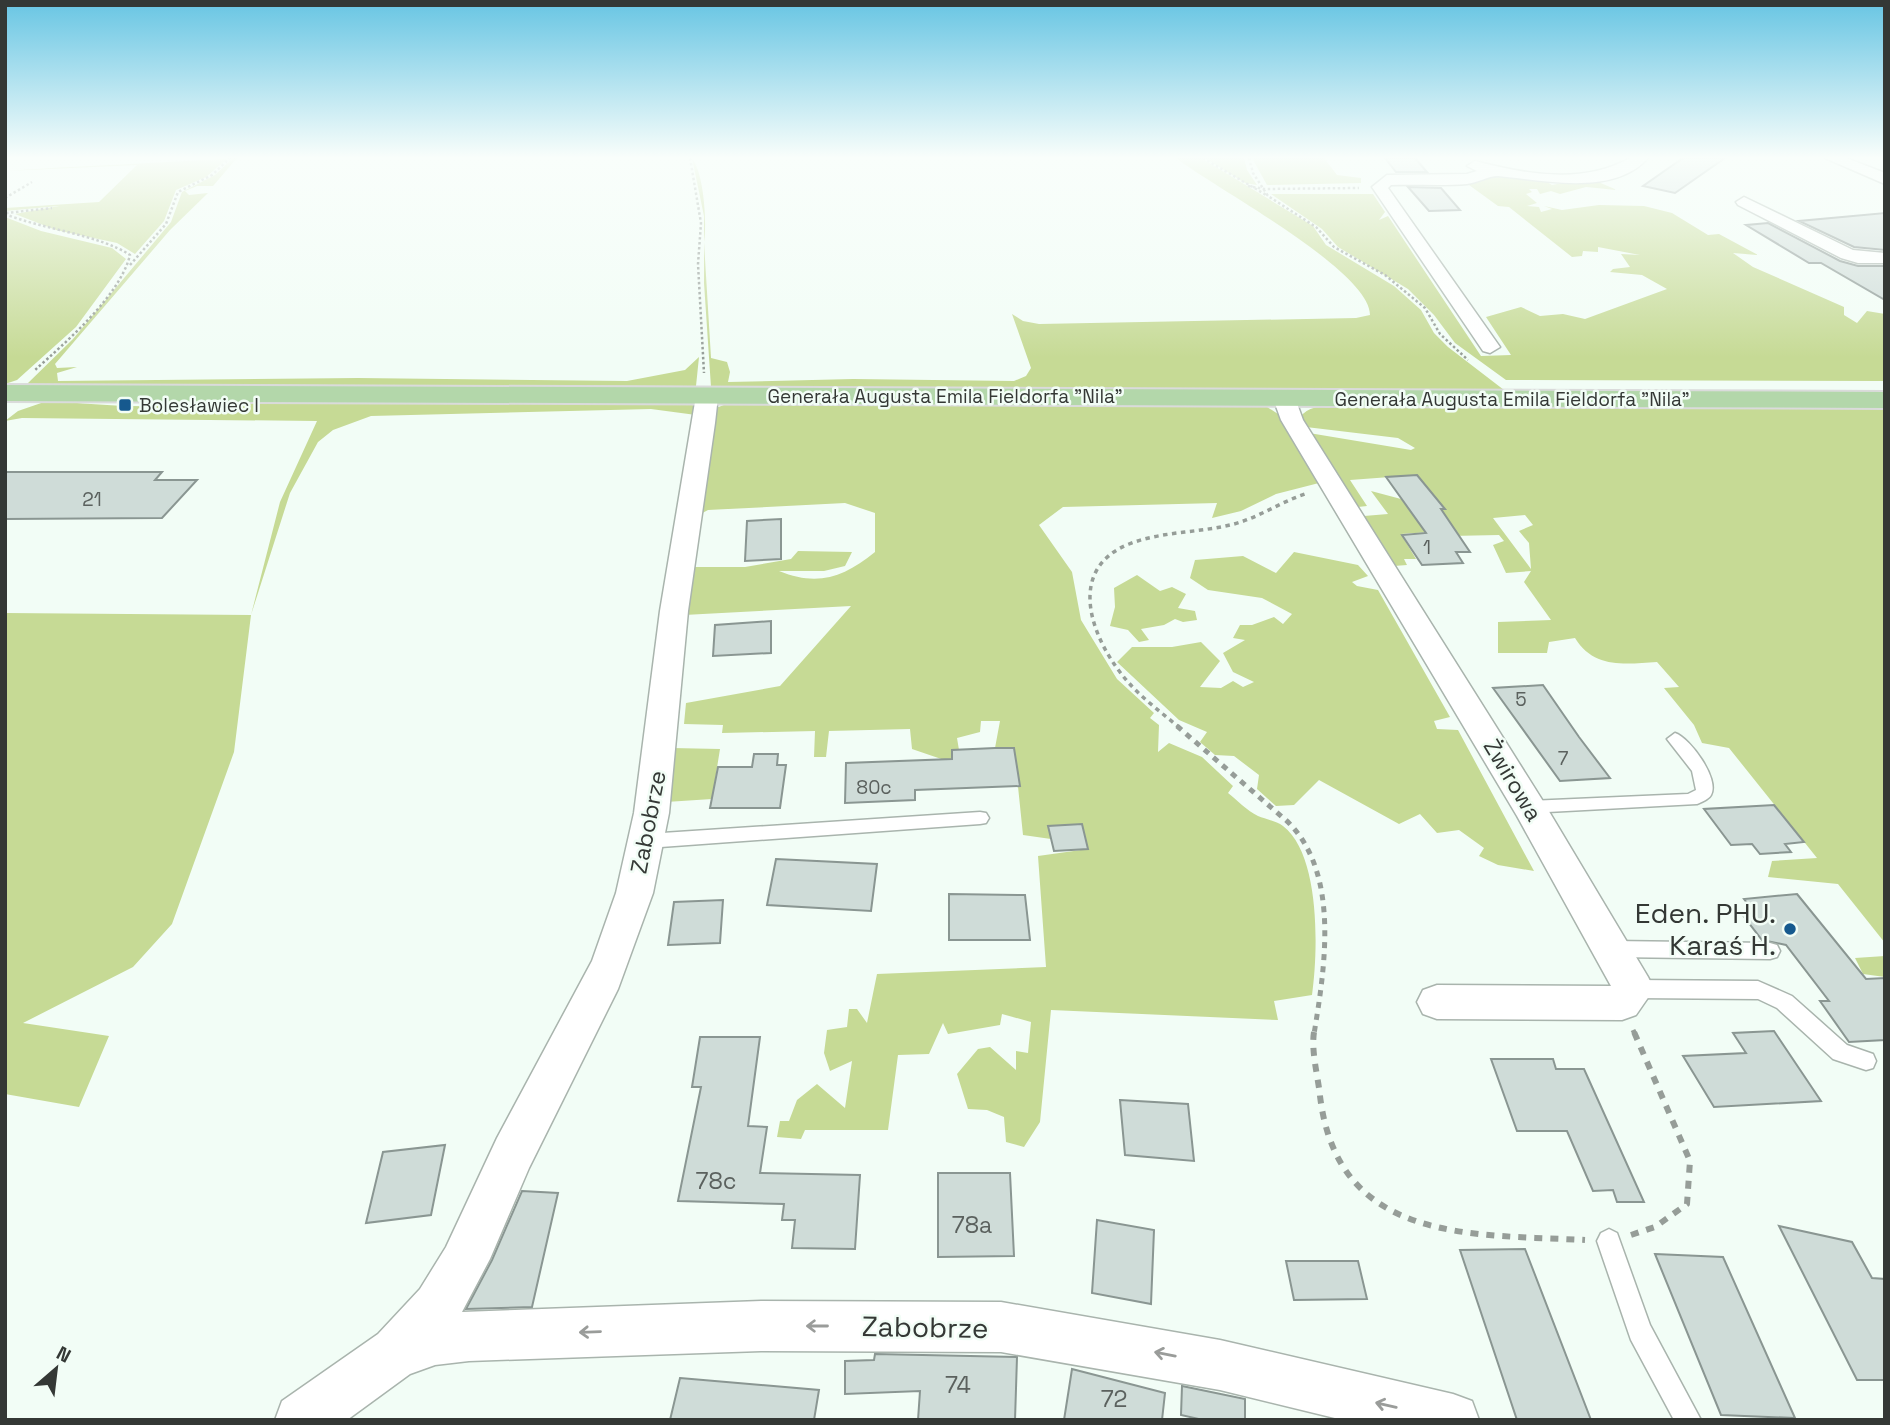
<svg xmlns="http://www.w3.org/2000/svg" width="1890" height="1425" font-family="'Space Grotesk',sans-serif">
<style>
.green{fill:#c6da95;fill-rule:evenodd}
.building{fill:#cfdcd8;stroke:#8a9692;stroke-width:2}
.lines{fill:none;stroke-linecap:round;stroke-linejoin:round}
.service-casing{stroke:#a9b4ad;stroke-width:3}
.minor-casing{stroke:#a9b4ad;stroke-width:3}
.primary-casing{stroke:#dadbdb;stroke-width:4}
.path-far3{stroke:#969d98;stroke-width:2.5;stroke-dasharray:2.5 2.5;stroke-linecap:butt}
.path-far2{stroke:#969d98;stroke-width:3.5;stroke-dasharray:4.5 4.5;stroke-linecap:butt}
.path-far1{stroke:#969d98;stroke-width:5;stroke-dasharray:6 6;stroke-linecap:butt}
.path{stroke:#969d98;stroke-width:6;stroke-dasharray:8 8;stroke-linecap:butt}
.service{fill:#fff;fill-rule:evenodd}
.minor{fill:#fff;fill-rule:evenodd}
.primary{fill:#b3d7aa;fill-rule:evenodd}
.oneway{stroke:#9a9c9a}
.poi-dot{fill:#16598e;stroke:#f2fdf6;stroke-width:2.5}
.labels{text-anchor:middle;stroke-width:5;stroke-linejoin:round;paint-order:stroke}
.far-street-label{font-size:19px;fill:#343835;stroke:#f2fdf6}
.far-poi-label{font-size:19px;fill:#343835;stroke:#f2fdf6;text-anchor:start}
.number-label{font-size:19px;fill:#5b615e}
.street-label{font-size:23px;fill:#343835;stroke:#f2fdf6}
.near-number-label{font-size:23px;fill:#5b615e}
.near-poi-label{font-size:28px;fill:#343835;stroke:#f2fdf6;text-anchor:end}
.near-street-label{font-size:28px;fill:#343835;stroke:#f2fdf6}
</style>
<rect width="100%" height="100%" fill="#f2fdf6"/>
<path class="green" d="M 233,158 L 237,158 L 213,186 L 197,186 L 185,191 L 189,195 L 208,193 L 170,230 L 55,364 L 57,368 L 77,367 L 57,373 L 58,381 L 358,378 L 627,381 L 685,370 L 699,357 L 696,386 L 27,384 L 73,339 L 171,222 L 182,192 L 215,175 Z
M 692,158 C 704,174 707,222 704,242 L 711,358 L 727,362 L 730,372 L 728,382 L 853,379 L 1014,381 L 1026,376 L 1031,368 L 1012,314 L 1023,321 L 1039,324 L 1356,318 L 1370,315 C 1370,270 1213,187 1176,158 L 1201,158 L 1313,226 L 1326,245 L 1394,286 L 1421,310 L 1434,333 L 1448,347 L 1504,390 L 711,387 L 704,283 L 704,216 Z
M 1205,158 L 1244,158 L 1247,170 L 1257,185 L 1245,183 Z
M 1252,158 L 1324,158 L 1337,175 L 1361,178 L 1361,183 L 1267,185 Z
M 227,159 L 206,177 L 176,190 L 164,221 L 135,254 L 117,243 L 56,230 L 15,214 L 59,206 L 5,211 L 5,208 L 99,202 L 137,165 L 5,171 C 79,166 153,163 227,159 Z
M 1497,176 L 1544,180 L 1552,185 L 1589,178 L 1617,190 L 1586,187 L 1560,194 L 1551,191 L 1540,194 L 1537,189 L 1529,189 L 1532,192 L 1526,194 L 1537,203 L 1527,206 L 1539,207 L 1541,212 L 1552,209 L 1544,206 L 1562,210 L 1599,205 L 1644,206 L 1672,213 L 1708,235 L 1719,234 L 1758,255 L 1733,253 L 1753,267 L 1844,307 L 1844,315 L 1857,323 L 1867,311 L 1885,314 L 1885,381 L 1506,380 L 1455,343 L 1434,315 L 1408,289 L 1338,247 L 1322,229 L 1271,194 L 1373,194 L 1385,212 L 1379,220 L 1388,216 L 1481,356 L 1511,355 L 1486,317 L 1521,307 L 1540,316 L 1563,314 L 1585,319 L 1667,289 L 1642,275 L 1610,272 L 1613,269 L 1630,267 L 1621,254 L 1640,255 L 1598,247 L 1598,252 L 1583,251 L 1582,256 L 1572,257 L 1509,207 L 1498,206 L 1469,185 L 1449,181 Z
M 5,217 L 41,231 L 112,248 L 126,259 L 76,327 L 17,380 L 5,384 Z
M 47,401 C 99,404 152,411 203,401 L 689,403 L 694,406 L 696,415 L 651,409 L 371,416 L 333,430 L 318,442 L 290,493 L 251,615 L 234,752 L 172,924 L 133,967 L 23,1023 L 109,1036 L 79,1107 L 5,1094 L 5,613 L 251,615 L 280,502 L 317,421 L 22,418 L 5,421 L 18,411 Z
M 729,403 L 1264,405 L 1278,414 L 1320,479 L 1319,483 L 1276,494 L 1241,511 L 1212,518 L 1217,503 L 1063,507 L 1039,525 L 1072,572 L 1081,620 L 1117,679 L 1154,713 L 1150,718 L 1159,725 L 1158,752 L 1169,743 L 1202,757 L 1233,786 L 1228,793 C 1237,800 1247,811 1258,816 C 1265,819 1276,821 1283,826 C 1321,855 1318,953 1312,995 L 1274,1001 L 1278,1020 L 1051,1010 L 1040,1122 L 1024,1147 L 1006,1142 L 1004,1117 L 987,1110 L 968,1109 L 957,1074 L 978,1049 L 990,1047 L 1016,1070 L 1016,1051 L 1028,1053 L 1031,1022 L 1002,1014 L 1000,1025 L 948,1034 L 943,1023 L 929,1054 L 898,1055 L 888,1130 L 805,1130 L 801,1139 L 777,1137 L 780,1121 L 789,1121 L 797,1100 L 817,1084 L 845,1108 L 852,1061 L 830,1071 L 824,1053 L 827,1030 L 847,1027 L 849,1009 L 857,1009 L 867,1023 L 877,974 L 1046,967 L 1038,856 L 1088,849 L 1082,824 L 1049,826 L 1051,839 L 1023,835 L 1014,748 L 995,748 L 1000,721 L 981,721 L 980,732 L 957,738 L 959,750 L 952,750 L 953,763 L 912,749 L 910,729 L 829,731 L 826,757 L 814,757 L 815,731 L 722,733 L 723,725 L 684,724 L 686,703 L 780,686 L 851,606 L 684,615 L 689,567 L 745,567 L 791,559 L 798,551 L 852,552 L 845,566 L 824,571 L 779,571 C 818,587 844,577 875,552 L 875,513 L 845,503 L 708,510 L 695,517 L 716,408 Z
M 1332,405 L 1885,407 L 1885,943 L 1838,884 L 1768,877 L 1772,861 L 1817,858 L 1729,748 L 1702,743 L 1694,725 L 1664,688 L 1679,687 L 1657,662 C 1625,664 1594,669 1575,638 L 1549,642 L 1547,653 L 1498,653 L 1498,622 L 1551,620 L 1524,582 L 1531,571 L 1506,573 L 1493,545 L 1504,541 L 1499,535 L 1450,536 L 1444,531 L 1401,534 L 1416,559 L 1404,559 L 1407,565 L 1394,566 L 1364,516 L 1388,514 L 1371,491 L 1401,499 L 1410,511 L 1444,508 L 1417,475 L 1350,480 L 1367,506 L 1358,507 L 1309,433 L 1411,450 L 1415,448 L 1398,438 L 1306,427 L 1300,417 C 1308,407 1320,406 1332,405 ZM 1525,515 L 1533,525 L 1519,531 L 1529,543 L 1531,569 L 1493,518 Z
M 1294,552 L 1358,565 L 1368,576 L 1352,582 L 1357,586 L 1378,590 L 1450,717 L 1434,721 L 1437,729 L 1458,730 L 1534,871 L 1498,865 L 1479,856 L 1484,848 L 1459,830 L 1437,833 L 1420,814 L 1399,824 L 1319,780 L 1294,805 L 1276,806 L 1257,789 L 1259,775 L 1234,756 L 1215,755 L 1200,742 L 1207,732 L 1179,720 L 1117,662 L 1132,647 L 1172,647 L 1201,642 L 1220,661 L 1200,687 L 1221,688 L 1233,681 L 1243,687 L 1254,682 L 1233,672 L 1223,653 L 1245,640 L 1233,638 L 1240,625 L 1252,625 L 1274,617 L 1283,624 L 1292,614 L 1262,598 L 1208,590 L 1190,578 L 1195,560 L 1243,556 L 1276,573 Z
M 1137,575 L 1160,591 L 1172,587 L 1186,594 L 1178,608 L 1195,611 L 1197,620 L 1183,622 L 1175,619 L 1164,625 L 1141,629 L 1149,640 L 1139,642 L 1128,630 L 1110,626 L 1115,607 L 1114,588 Z
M 672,748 L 720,749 L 712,799 L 666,802 Z
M 1885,956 L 1885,977 L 1863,974 L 1855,958 Z"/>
<path class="building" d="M 1385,158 L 1415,158 L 1427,172 L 1396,172 Z
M 1683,158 L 1725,158 L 1675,193 L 1643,186 Z
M 1408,187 L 1441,188 L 1460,210 L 1429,211 Z
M 1885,213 L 1885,250 L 1854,247 L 1799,221 Z
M 1768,223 L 1840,261 L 1858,266 L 1885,266 L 1885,300 L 1821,263 L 1809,263 L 1746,225 Z
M 5,472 L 162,472 L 155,480 L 197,480 L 162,518 L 5,519 Z
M 1417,475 L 1445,509 L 1441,509 L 1470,552 L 1456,552 L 1463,563 L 1422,565 L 1402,535 L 1426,533 L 1386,477 Z
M 781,519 L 781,559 L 745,561 L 747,521 Z
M 771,621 L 771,653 L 713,656 L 715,625 Z
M 1543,685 L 1579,737 L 1610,778 L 1560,781 L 1493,688 Z
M 995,748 L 1014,748 L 1020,786 L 915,790 L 915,800 L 845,803 L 846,763 L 952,759 L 952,750 Z
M 754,754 L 778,754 L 777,765 L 786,765 L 780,808 L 710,808 L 718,767 L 752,767 Z
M 1774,805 L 1804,842 L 1785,844 L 1791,852 L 1760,854 L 1752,844 L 1731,845 L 1704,809 Z
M 1082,824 L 1088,849 L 1054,851 L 1048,826 Z
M 776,859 L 877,864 L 871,911 L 767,905 Z
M 949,894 L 1025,895 L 1030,940 L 949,940 Z
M 1797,894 L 1866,979 L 1885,978 L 1885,1040 L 1849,1042 L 1820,1001 L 1829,1001 L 1786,945 L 1762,940 L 1742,914 L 1755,913 L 1744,899 Z
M 723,900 L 720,943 L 668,945 L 674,902 Z
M 1774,1031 L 1821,1101 L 1714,1107 L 1683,1056 L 1746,1053 L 1733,1033 Z
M 700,1037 L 760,1037 L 748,1126 L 767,1127 L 760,1173 L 860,1175 L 855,1249 L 792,1248 L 795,1220 L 782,1220 L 784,1204 L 678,1201 L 701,1087 L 692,1087 Z
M 1491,1059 L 1553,1059 L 1556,1069 L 1584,1069 L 1644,1202 L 1617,1202 L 1613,1190 L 1593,1191 L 1567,1131 L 1517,1131 Z
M 1120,1100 L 1188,1104 L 1194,1161 L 1125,1155 Z
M 445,1145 L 431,1215 L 366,1223 L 383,1152 Z
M 938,1173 L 1010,1173 L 1014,1256 L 938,1257 Z
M 522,1191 L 558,1193 L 532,1307 L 466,1309 L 492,1260 Z
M 1097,1220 L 1154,1230 L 1151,1304 L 1092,1293 Z
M 1779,1226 L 1852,1242 L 1872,1278 L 1885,1279 L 1885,1380 L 1857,1380 Z
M 1525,1249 L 1591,1420 L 1517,1420 L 1460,1250 Z
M 1655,1254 L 1723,1257 L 1795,1418 L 1721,1415 Z
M 1286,1261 L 1358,1261 L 1367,1299 L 1294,1300 Z
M 875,1354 L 1017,1357 L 1015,1420 L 918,1420 L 920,1391 L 845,1394 L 845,1361 L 874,1360 Z
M 1072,1369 L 1165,1393 L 1162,1420 L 1064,1420 Z
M 680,1378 L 819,1390 L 814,1420 L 670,1420 Z
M 1182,1386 L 1245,1399 L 1245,1420 L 1203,1420 L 1181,1415 Z"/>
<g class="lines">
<defs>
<path id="service" d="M 1675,733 C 1690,738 1720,779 1711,795 C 1709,799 1702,802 1697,804 L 1529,813 L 1523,812 L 1520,807 L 1523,802 L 1529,801 L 1688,794 L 1696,790 L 1692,771 L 1667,739 Z
M 980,812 L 986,813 L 989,818 L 986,823 L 980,824 L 647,848 L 641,846 L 638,841 L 641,836 L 647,834 Z
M 1612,941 L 1770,943 L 1777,945 L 1780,951 L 1777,957 L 1770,959 L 1612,957 L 1605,955 L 1602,949 L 1605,943 Z
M 1634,980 L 1758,981 L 1792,996 L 1847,1045 L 1873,1054 L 1876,1061 L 1873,1068 L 1866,1070 L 1833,1059 L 1777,1008 L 1758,999 L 1634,998 L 1627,995 L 1624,989 L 1627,983 Z
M 1609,1229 L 1617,1233 L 1650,1325 L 1701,1420 L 1674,1420 L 1631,1340 L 1597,1241 L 1601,1233 Z"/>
<path id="minor" d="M 1630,158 L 1648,158 C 1613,197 1543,180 1498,176 C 1488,176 1477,183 1467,184 C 1442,186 1416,184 1391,185 L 1388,188 L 1500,347 L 1490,353 L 1483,351 L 1372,187 L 1387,175 L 1467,174 L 1477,171 L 1467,166 L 1475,161 C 1525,174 1582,185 1630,158 Z
M 1825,158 L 1846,158 L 1885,173 L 1885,184 Z
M 1744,197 L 1853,250 L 1885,253 L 1885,263 L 1858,263 L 1841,258 L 1738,205 L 1736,202 Z
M 707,389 L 718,396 L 715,423 L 688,611 L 669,813 L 653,893 L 618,989 L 529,1168 L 490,1259 L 462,1312 L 761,1301 L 1001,1302 L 1220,1340 L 1453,1394 L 1472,1401 L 1479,1420 L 1343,1420 L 1220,1390 L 1001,1352 L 761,1351 L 469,1361 L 435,1365 L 410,1374 L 347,1420 L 275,1420 L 282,1401 L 378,1334 L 420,1289 L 446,1247 L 497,1138 L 592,961 L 616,893 L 634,813 L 660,611 L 696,396 Z
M 1284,391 L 1295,398 L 1303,420 L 1541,798 L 1648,977 L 1654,989 L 1636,1015 L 1622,1020 L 1437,1019 L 1423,1014 L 1417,1002 L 1423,990 L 1437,985 L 1611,986 L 1517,816 L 1281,420 L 1273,398 Z"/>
<path id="primary" d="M 5,385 L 1885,392 L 1885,408 L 5,401 Z"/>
</defs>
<use href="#service" class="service-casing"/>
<use href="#minor" class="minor-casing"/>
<use href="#primary" class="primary-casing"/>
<path class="path-far3" d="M 690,158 L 701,223 L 698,264 L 704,373
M 1203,158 L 1268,196
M 1249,158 L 1253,173 L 1268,196 L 1316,227 L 1334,247 L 1385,275 L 1425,308 L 1440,334 L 1468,360
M 1248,186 L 1264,189 L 1359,188
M 5,198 L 32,182
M 6,213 L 52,208
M 5,214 C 42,229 100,235 130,255 C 120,296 66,342 35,370
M 130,265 L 166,224 L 178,192 L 212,175 L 230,158"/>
<path class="path-far2" d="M 1180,728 C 1162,713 1143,699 1128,682 C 1092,641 1064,570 1129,544 C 1162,531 1200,533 1234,524 C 1260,517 1282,501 1308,493"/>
<path class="path-far1" d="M 1177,726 L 1288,822 C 1340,874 1325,967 1314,1034
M 1633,1030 L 1635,1034"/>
<path class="path" d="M 1314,1032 C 1311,1052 1318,1076 1320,1096 C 1338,1244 1471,1234 1585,1240
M 1631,1235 L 1655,1227 L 1687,1204 L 1690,1161 L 1634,1032"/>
<use href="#service" class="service"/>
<use href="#minor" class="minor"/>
<use href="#primary" class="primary"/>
</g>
<defs><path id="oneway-shaft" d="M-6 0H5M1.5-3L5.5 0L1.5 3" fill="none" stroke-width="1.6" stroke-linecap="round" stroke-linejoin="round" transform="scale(1.75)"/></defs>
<g class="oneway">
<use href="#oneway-shaft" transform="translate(817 1326) rotate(180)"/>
<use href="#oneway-shaft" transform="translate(590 1332) rotate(178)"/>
<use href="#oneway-shaft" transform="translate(1165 1354) rotate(-169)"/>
<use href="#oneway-shaft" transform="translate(1386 1405) rotate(-167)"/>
</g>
<linearGradient id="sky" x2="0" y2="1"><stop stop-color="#67c5e3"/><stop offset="0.44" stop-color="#f9fefb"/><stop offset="1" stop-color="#f9fefb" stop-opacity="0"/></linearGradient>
<rect width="1890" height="358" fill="url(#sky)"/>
<g class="poi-dot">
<rect x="118" y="398" width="14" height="14" rx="3.5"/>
<circle cx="1790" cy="929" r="7"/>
</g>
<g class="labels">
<g class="far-street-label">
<text x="945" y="403">Generała Augusta Emila Fieldorfa "Nila"</text>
<text x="1512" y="406">Generała Augusta Emila Fieldorfa "Nila"</text>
</g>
<g class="far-poi-label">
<text x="139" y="412">Bolesławiec I</text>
</g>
<g class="number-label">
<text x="92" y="506">21</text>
<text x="1427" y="554">1</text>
<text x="1521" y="706">5</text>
<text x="1563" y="765">7</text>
<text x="874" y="794">80c</text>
</g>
<g class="street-label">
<text transform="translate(1513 780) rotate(59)" y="8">Żwirowa</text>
<text transform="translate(648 822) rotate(-79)" y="8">Zabobrze</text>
</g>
<g class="near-number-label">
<text x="716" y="1189">78c</text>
<text x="972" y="1233">78a</text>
<text x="958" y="1393">74</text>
<text x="1114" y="1407">72</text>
</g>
<g class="near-poi-label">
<text x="1776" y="923">Eden. PHU.<tspan x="1776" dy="32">Karaś H.</tspan></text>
</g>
<g class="near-street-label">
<text transform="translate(925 1327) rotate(1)" y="10">Zabobrze</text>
</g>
</g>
<rect width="1890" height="1425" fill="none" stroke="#343835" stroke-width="14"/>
<g transform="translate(56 1369) rotate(28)" stroke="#f2fdf6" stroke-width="5" paint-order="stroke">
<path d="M0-5L12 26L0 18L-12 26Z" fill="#343835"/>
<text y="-10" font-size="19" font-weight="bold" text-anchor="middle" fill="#343835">N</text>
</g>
</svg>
